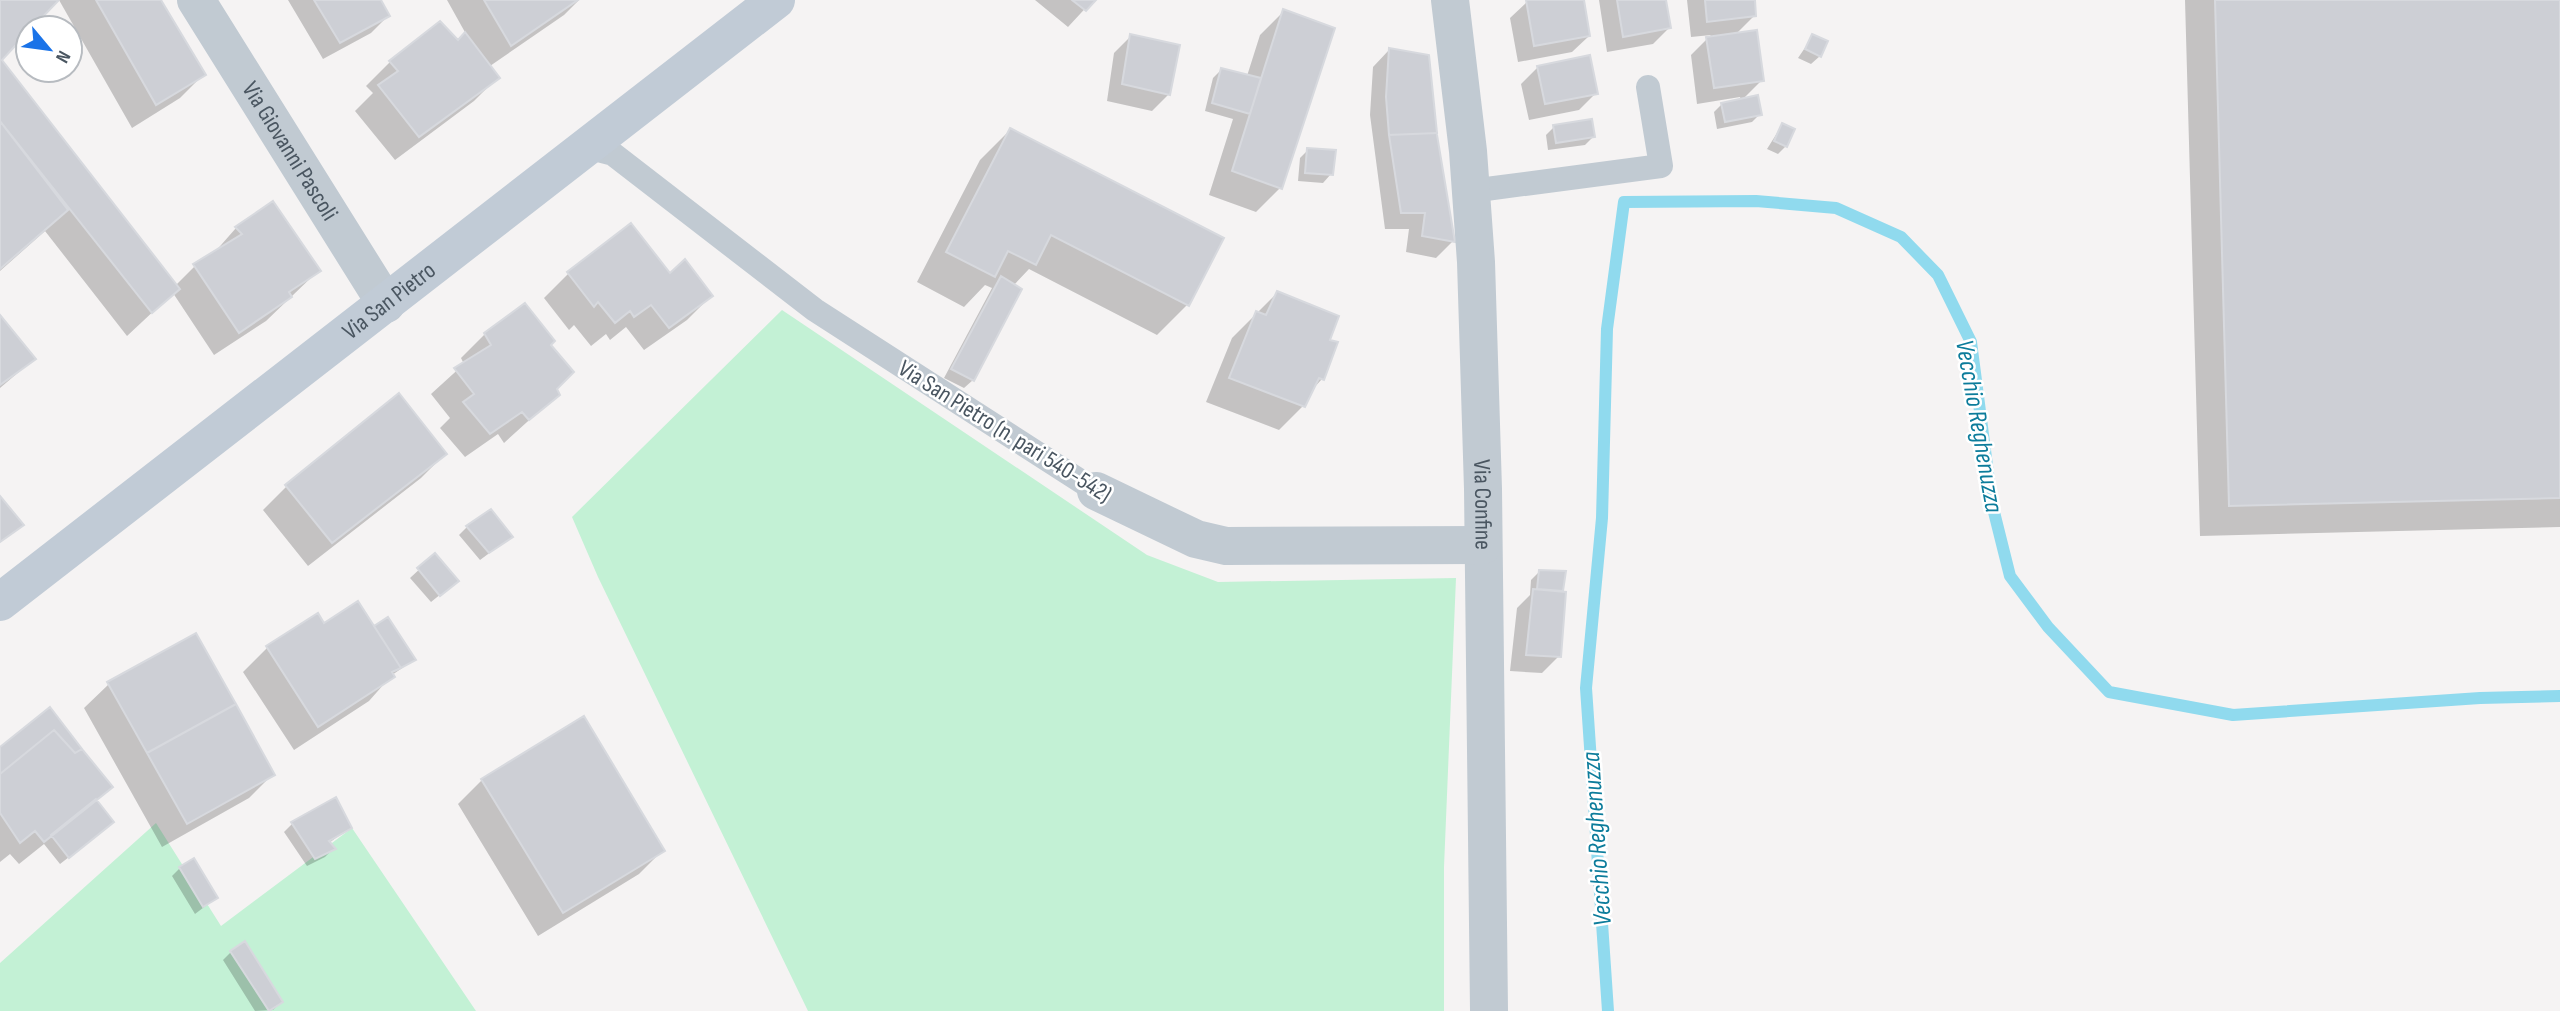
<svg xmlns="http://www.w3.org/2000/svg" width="2560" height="1011" font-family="'Sofia Sans Condensed',sans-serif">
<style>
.green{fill:#c3f1d5}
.shadow{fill:#0003}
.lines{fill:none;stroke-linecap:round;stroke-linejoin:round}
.stream{stroke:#90daee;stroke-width:12}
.building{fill:#cdcfd5;stroke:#d7d9de;stroke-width:2}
.lane{stroke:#c1cad2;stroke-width:24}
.street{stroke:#c1cad2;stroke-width:38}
.secondary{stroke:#c1cbd6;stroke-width:38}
.labels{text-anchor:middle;stroke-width:5;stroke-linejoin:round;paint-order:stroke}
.street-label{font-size:24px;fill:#4a5661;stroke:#fff}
.water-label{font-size:26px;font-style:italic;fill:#0c7c9b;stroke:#fff}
</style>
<rect width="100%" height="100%" fill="#f5f3f3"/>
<path class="green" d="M 782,310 L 1147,555 L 1218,582 L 1456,578 L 1444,867 L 1444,1011 L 808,1011 L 598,577 L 572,517 Z
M 156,823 L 221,926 L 352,828 L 476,1011 L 0,1011 L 0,963 Z"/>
<path class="shadow" d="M 59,0 L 159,0 L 204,74 L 180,98 L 132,128 Z
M 288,0 L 379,0 L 388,16 L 371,33 L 323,59 Z
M 447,0 L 579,0 L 564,15 L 490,66 L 498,77 L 474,101 L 395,160 L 355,111 L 373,93 L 366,86 L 390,62 L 440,23 L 457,43 L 466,34 Z
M 1035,0 L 1093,0 L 1068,27 Z
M 1535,0 L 1582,0 L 1589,36 L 1572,52 L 1518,62 L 1510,18 L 1527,2 Z
M 1664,0 L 1669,28 L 1653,44 L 1607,52 L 1599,0 Z
M 1687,0 L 1753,0 L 1755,15 L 1736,34 L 1762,80 L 1742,100 L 1760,114 L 1752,122 L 1717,129 L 1714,112 L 1722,104 L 1741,100 L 1740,97 L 1697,104 L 1691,55 L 1711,35 L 1691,37 Z
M 2185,0 L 2560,0 L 2560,527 L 2200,536 Z
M 1284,11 L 1280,188 L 1256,212 L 1209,195 L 1233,119 L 1205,111 L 1213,78 L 1221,70 L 1247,76 L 1260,35 Z
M 1131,36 L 1169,94 L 1152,111 L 1107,101 L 1114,53 Z
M 1813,36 L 1820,56 L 1811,64 L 1798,58 Z
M 1389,50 L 1435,133 L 1453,241 L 1436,258 L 1406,252 L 1409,229 L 1385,229 L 1370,115 L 1373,67 Z
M 0,61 L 175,286 L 195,266 L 214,253 L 236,228 L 318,271 L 266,321 L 214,355 L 173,293 L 127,336 L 45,231 L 0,271 Z
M 1538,67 L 1596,93 L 1579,110 L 1529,120 L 1521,84 Z
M 1782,125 L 1786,146 L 1778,154 L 1767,149 Z
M 1554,127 L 1593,137 L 1585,145 L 1548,150 L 1546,135 Z
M 1010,130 L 1187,305 L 1157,335 L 1029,269 L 1013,286 L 973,380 L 964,388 L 944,378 L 992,288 L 985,285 L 964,307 L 917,282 L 980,160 Z
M 1308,150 L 1331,174 L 1323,183 L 1298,181 L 1300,158 Z
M 631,226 L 670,275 L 711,296 L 687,320 L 644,350 L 626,327 L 610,340 L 606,334 L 591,346 L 574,325 L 569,330 L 544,298 L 568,274 Z
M 1277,293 L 1328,341 L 1322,379 L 1312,390 L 1303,406 L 1279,430 L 1206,402 L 1232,338 Z
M 524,306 L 549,344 L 554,389 L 558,394 L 504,443 L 498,434 L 465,457 L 440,428 L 450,418 L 431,394 L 464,364 L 461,358 L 485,334 Z
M 0,317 L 34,359 L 0,388 Z
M 445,454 L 421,478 L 308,566 L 263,510 L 287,486 Z
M 467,527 L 511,537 L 480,560 L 459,535 Z
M 435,555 L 457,581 L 431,602 L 410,578 Z
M 1539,572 L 1562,590 L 1559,656 L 1542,673 L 1510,671 L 1517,608 L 1530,595 L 1531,580 Z
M 317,615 L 324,625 L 374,629 L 414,660 L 392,675 L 369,701 L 294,750 L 243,672 L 267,648 Z
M 109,684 L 273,774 L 249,798 L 162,847 L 84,708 Z
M 583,719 L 663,850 L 639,874 L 538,936 L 458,804 L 482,780 Z
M 0,749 L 110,787 L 96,801 L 104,830 L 60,864 L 44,844 L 19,864 L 10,854 L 0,862 Z
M 292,824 L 349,828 L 329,843 L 333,849 L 325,857 L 307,866 L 284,832 Z
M 180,868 L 216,898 L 195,914 L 172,876 Z
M 231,952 L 281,1002 L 273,1010 L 255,1011 L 223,960 Z"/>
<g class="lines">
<path class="stream" d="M 1608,1011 L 1586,688 L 1602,518 L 1607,329 L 1624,202 L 1756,201 L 1836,208 L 1901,237 L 1938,275 L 1971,342 L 1992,504 L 2010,576 L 2048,627 L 2109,692 L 2233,715 L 2480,698 L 2560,696"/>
</g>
<path class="building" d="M 0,0 L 59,0 L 32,28 L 28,28 L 28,32 L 2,60 L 180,289 L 152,313 L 0,121 Z
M 96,0 L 161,0 L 206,75 L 156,105 Z
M 314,0 L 381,0 L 390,16 L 340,43 Z
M 484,0 L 578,0 L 511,46 Z
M 1072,0 L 1096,0 L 1086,11 Z
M 1526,0 L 1584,0 L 1590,36 L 1534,46 Z
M 1617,0 L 1666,0 L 1671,28 L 1623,37 Z
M 1705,0 L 1755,0 L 1756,16 L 1707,22 Z
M 2215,0 L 2560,0 L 2560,498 L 2229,506 Z
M 1283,9 L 1335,28 L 1282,189 L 1232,171 Z
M 440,21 L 458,40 L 465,32 L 500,78 L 419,137 L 378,85 L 398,71 L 389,61 Z
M 1757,30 L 1764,81 L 1714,88 L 1706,37 Z
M 1130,34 L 1180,45 L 1170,95 L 1122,84 Z
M 1812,34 L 1828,41 L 1821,57 L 1805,49 Z
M 1389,48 L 1429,55 L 1437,133 L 1389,135 L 1386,97 Z
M 1590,55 L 1598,94 L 1545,104 L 1537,66 Z
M 1221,68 L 1261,78 L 1250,114 L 1212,103 Z
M 1758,95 L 1762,115 L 1725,122 L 1721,103 Z
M 1592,119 L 1595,137 L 1556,143 L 1553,125 Z
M 0,121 L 68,210 L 0,269 Z
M 1782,123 L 1795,129 L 1787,147 L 1774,141 Z
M 1010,128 L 1224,238 L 1189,306 L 1051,235 L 1036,265 L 1008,251 L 995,277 L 946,252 Z
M 1437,133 L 1437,135 L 1455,242 L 1422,236 L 1425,213 L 1401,213 L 1389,135 Z
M 1307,148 L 1336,150 L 1333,175 L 1305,173 Z
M 273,201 L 321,271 L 289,292 L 292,297 L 239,333 L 193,264 L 242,234 L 235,227 Z
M 631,223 L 670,273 L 685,259 L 713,296 L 669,328 L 651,305 L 634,317 L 630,311 L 615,323 L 598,302 L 594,307 L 567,272 Z
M 1001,276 L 1022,289 L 974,381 L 951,369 Z
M 1277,291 L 1339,316 L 1330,340 L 1338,342 L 1324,380 L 1319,378 L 1305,407 L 1229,378 L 1256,311 L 1266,315 Z
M 525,303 L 555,341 L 551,345 L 574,372 L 557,389 L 560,395 L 529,420 L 522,412 L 490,434 L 463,402 L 474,394 L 454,368 L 491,345 L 484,333 Z
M 0,315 L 36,359 L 0,385 Z
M 399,393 L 447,454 L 332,543 L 285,485 Z
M 0,496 L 24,525 L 0,542 Z
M 491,509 L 513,537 L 489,553 L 466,526 Z
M 435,553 L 459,581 L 440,596 L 417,568 Z
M 1539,570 L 1566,571 L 1563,591 L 1537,589 Z
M 1533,589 L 1566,592 L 1561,657 L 1526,655 Z
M 358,601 L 401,668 L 392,672 L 395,677 L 318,727 L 266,646 L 318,613 L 324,623 Z
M 388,617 L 416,660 L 401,668 L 374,626 Z
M 196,633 L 236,704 L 147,753 L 107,682 Z
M 236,704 L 275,775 L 187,824 L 147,753 Z
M 50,707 L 82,749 L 75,753 L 54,730 L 0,774 L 0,747 Z
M 584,716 L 665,851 L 563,913 L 481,779 Z
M 54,730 L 75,753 L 82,749 L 113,787 L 44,842 L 35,831 L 20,843 L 0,813 L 0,774 Z
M 336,797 L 352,828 L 329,841 L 336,849 L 315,859 L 291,822 Z
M 96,799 L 114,822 L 69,858 L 51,835 Z
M 194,858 L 218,898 L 203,907 L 179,867 Z
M 245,941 L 283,1002 L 269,1011 L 230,951 Z"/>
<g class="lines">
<path class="lane" d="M 586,147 L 613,154 L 815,310 L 1096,491
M 1471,191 L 1661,166 L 1648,87"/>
<g class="street">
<path id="s1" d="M 196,0 L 386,304"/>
<path id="s2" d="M 1450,0 L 1468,151 L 1476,262 L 1483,489 L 1489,1011"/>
<path d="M 1096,491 L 1196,539 L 1226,546 L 1483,545"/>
</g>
<path class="secondary" id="s3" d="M 0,602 L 776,0"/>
</g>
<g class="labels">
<g class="street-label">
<text dy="8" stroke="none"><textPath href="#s1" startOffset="178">Via Giovanni Pascoli</textPath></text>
<text dy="8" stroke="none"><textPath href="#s3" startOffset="492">Via San Pietro</textPath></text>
<text transform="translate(1005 431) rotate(32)" y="8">Via San Pietro (n. pari 540-542)</text>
<text dy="8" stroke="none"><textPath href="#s2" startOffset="506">Via Confine</textPath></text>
</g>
<g class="water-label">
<text transform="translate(1980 426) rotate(80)" y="9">Vecchio Reghenuzza</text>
<text transform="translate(1596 839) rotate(-94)" y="9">Vecchio Reghenuzza</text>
</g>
</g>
<g transform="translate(49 49) rotate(119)"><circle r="33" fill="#ffffff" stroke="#b7bbc0" stroke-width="2"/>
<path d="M0-5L12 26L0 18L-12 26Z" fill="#1a73e8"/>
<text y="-10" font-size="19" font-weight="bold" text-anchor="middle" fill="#4a5661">N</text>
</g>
</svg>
